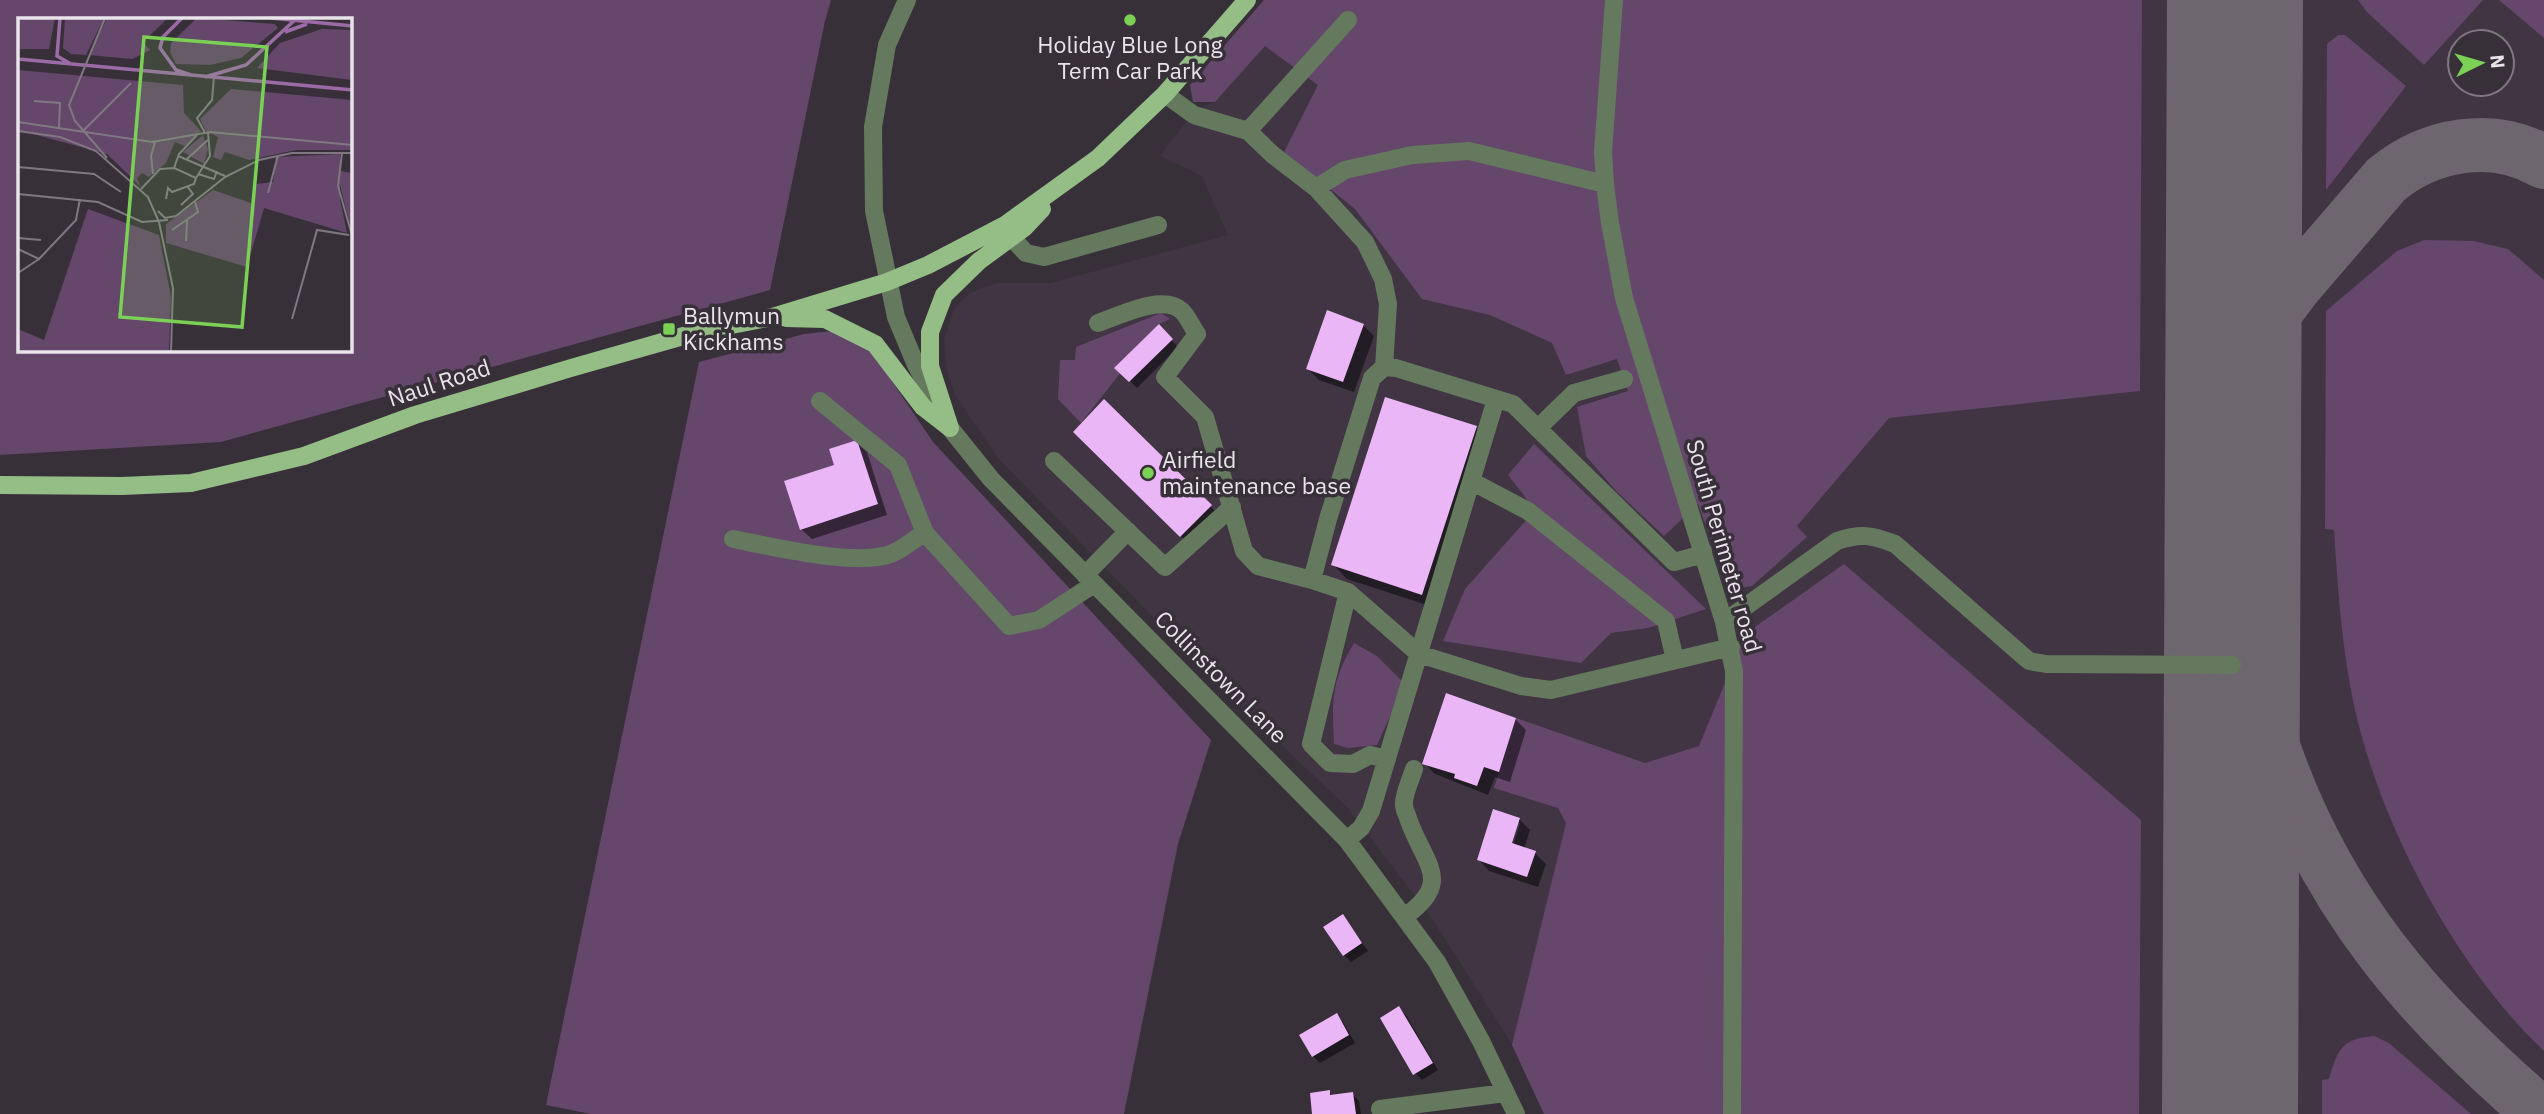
<svg xmlns="http://www.w3.org/2000/svg" width="2544" height="1114" font-family="'IBM Plex Sans',sans-serif">
<style>
.built{fill:#413544;fill-rule:evenodd}
.green{fill:#64476b;fill-rule:evenodd}
.shadow{fill:#0007;fill-rule:evenodd}
.lines{fill:none;stroke-linecap:round;stroke-linejoin:round}
.taxiway{stroke:#6e666e;stroke-width:54}
.runway{stroke:#6e666e;stroke-width:136}
.building{fill:#ebb6f6}
.minor{stroke:#65795e;stroke-width:18}
.major{stroke:#95be86;stroke-width:18}
.poi-dot{fill:#7bd155;stroke:#383039;stroke-width:2.5}
.labels{text-anchor:middle;stroke-width:7;stroke-linejoin:round;paint-order:stroke}
.poi-label{font-size:23px;fill:#e9e4ea;stroke:#383039;text-anchor:start}
.street-label{font-size:23px;fill:#e9e4ea;stroke:#383039}
.inset-river{fill:none;stroke:#9c6ba7;stroke-width:3.5}
.inset-road{fill:none;stroke:#7f7880;stroke-width:2}
.view{fill:#7bd155;fill-opacity:0.15;stroke:#7bd155;stroke-width:3.5}
.inset-edge{fill:none;stroke:#e9e4ea;stroke-width:3.5}
</style>
<rect width="100%" height="100%" fill="#383039"/>
<path class="built" d="M 1305,0 L 2544,0 L 2544,1114 L 1544,1114 L 1512,1044 L 1431,917 L 1347,807 L 1235,701 L 998,458 L 955,395 L 947,369 L 944,340 L 954,309 L 970,293 L 996,283 L 1051,283 L 1228,235 L 1202,176 L 1160,156 L 1186,122 L 1203,107 L 1215,102 ZM 2460,42 L 2502,42 L 2502,84 L 2460,84 Z"/>
<path class="green" d="M 0,0 L 831,0 L 825,21 L 770,290 L 221,442 L 0,455 ZM 19,19 L 350,19 L 350,350 L 19,350 Z
M 1264,0 L 2142,0 L 2140,391 L 1889,418 L 1797,526 L 1807,537 L 1752,586 L 1739,588 L 1727,584 L 1698,504 L 1664,536 L 1616,491 L 1586,456 L 1577,407 L 1628,391 L 1617,359 L 1566,375 L 1552,343 L 1490,315 L 1422,299 L 1355,209 L 1284,152 L 1318,85 L 1265,46 L 1215,102 L 1193,102 L 1190,85 Z
M 2358,0 L 2483,0 L 2424,65 L 2367,12 Z
M 2499,0 L 2544,0 L 2544,38 Z
M 2338,35 L 2345,35 L 2406,86 L 2326,190 L 2327,44 Z
M 2424,240 L 2474,241 L 2508,249 L 2544,280 L 2544,1051 C 2456,968 2382,828 2355,710 C 2342,651 2338,591 2334,530 L 2325,529 L 2326,311 L 2397,251 Z
M 1161,313 L 1170,319 L 1159,324 L 1081,423 L 1058,399 L 1060,360 L 1075,360 L 1076,347 Z
M 833,331 L 868,346 L 933,442 L 1211,740 L 1178,844 L 1124,1114 L 591,1114 L 546,1105 L 699,362 L 804,334 Z
M 1534,444 L 1706,609 L 1648,628 L 1611,633 L 1581,663 L 1443,641 L 1465,589 L 1535,510 L 1508,475 Z
M 1844,564 L 2141,820 L 2139,1114 L 1544,1114 L 1512,1045 L 1566,823 L 1558,808 L 1494,788 L 1516,718 L 1645,763 L 1699,746 L 1745,634 Z
M 1354,643 L 1377,656 L 1405,684 L 1377,745 L 1348,748 L 1334,744 C 1332,701 1331,681 1354,643 Z
M 2374,1036 L 2389,1043 L 2471,1114 L 2322,1114 L 2322,1080 L 2329,1079 C 2338,1049 2341,1039 2374,1036 Z"/>
<path class="shadow" d="M 1363,325 L 1374,336 L 1354,392 L 1319,380 L 1308,369 Z
M 1159,327 L 1178,347 L 1137,388 L 1117,368 Z
M 1104,401 L 1217,513 L 1188,543 L 1075,432 Z
M 1476,428 L 1490,442 L 1436,608 L 1347,579 L 1333,564 Z
M 856,442 L 867,452 L 887,515 L 812,539 L 801,529 L 836,466 Z
M 1515,719 L 1526,730 L 1510,782 L 1495,777 L 1488,795 L 1435,774 L 1424,763 Z
M 1519,819 L 1530,830 L 1524,849 L 1535,853 L 1546,864 L 1538,887 L 1489,871 L 1479,860 ZM 1516,823 L 1520,823 L 1511,852 L 1507,851 Z
M 1342,916 L 1368,951 L 1351,962 L 1344,955 Z
M 1399,1008 L 1406,1015 L 1438,1070 L 1422,1080 L 1415,1073 Z
M 1336,1015 L 1343,1022 L 1355,1043 L 1320,1063 L 1313,1056 L 1301,1036 Z
M 1329,1092 L 1333,1096 L 1352,1094 L 1359,1101 L 1361,1114 L 1314,1114 Z"/>
<g class="lines">
<path class="taxiway" d="M 2233,447 L 2246,372 L 2253,347 L 2261,331 L 2295,286 L 2386,180 C 2429,144 2493,132 2544,162
M 2232,583 C 2245,639 2255,697 2275,752 C 2329,906 2419,1009 2541,1114"/>
<path class="runway" d="M 2230,1114 L 2235,0"/>
</g>
<path class="building" d="M 1327,310 L 1364,324 L 1343,382 L 1306,369 Z
M 1159,324 L 1173,339 L 1129,382 L 1114,368 Z
M 1385,397 L 1477,426 L 1422,595 L 1331,565 Z
M 1104,399 L 1212,505 L 1180,537 L 1073,432 Z
M 857,440 L 878,504 L 800,530 L 784,481 L 834,465 L 829,449 Z
M 1446,693 L 1516,718 L 1499,772 L 1484,767 L 1477,786 L 1454,778 L 1455,774 L 1422,764 Z
M 1493,809 L 1520,818 L 1512,843 L 1536,851 L 1527,877 L 1477,860 Z
M 1343,914 L 1362,943 L 1343,956 L 1323,927 Z
M 1399,1006 L 1433,1063 L 1413,1075 L 1380,1018 Z
M 1337,1013 L 1349,1035 L 1312,1057 L 1299,1035 Z
M 1330,1090 L 1330,1095 L 1353,1092 L 1356,1114 L 1312,1114 L 1310,1093 Z"/>
<g class="lines">
<path class="minor" d="M 907,0 L 887,45 L 873,127 L 874,211 L 896,317 L 916,365 L 950,428 L 991,479 L 1347,840 L 1437,962 L 1481,1041 L 1516,1114
M 1614,0 L 1603,152 L 1605,184 L 1610,223 L 1624,298 L 1724,622 L 1734,671 L 1732,1114
M 1165,94 L 1194,115 L 1248,131 L 1273,155 L 1316,188 L 1365,242 L 1383,279 L 1388,304 L 1384,367
M 1248,131 L 1348,20
M 1316,188 L 1345,170 L 1412,155 L 1469,151 L 1605,184
M 1011,237 L 1026,253 L 1044,257 L 1158,225
M 1098,323 C 1119,316 1163,293 1182,311 C 1188,317 1192,327 1197,334 L 1165,377 L 1205,417 L 1244,551 L 1258,566 L 1312,580 L 1328,519 L 1372,378 L 1384,367 L 1396,368 L 1513,404 L 1674,562 L 1696,556 L 1703,551
M 820,401 L 898,465 L 925,533 L 1009,626 L 1039,620 L 1094,584
M 1538,428 L 1574,393 L 1624,379
M 1054,461 L 1165,567 L 1232,507
M 1471,481 L 1528,511 L 1666,621 L 1675,660
M 733,539 C 769,546 859,568 893,553 C 904,548 914,539 925,533
M 1085,575 L 1128,531
M 1312,580 L 1348,592 L 1419,654 L 1521,686 L 1551,690 L 1731,647
M 1348,592 L 1311,744 L 1330,763 L 1353,764 L 1370,755 L 1387,759
M 1724,622 L 1837,541 C 1861,533 1872,535 1895,544 L 2029,661 L 2046,664 L 2232,665
M 1347,840 L 1361,828 L 1371,811 L 1496,399
M 1404,917 C 1454,882 1425,865 1409,821 C 1408,816 1404,810 1404,805 C 1403,795 1411,779 1414,769
M 1380,1109 L 1505,1093"/>
<path class="major" d="M 786,318 L 825,319 L 875,344 L 923,407 L 950,428
M 950,428 L 930,366 L 930,332 L 944,295 L 979,261 L 1024,228 L 1042,209
M 0,485 L 122,486 L 191,483 L 304,456 L 415,415 L 571,368 L 701,331 L 772,317 L 887,282 L 928,265 L 1005,225 L 1098,158 L 1165,94 L 1247,0"/>
</g>
<g class="poi-dot">
<circle cx="1130" cy="20" r="7"/>
<rect x="662" y="322" width="14" height="14" rx="3.5"/>
<circle cx="1148" cy="473" r="7"/>
</g>
<g class="labels">
<g class="poi-label">
<text x="1130" y="53" text-anchor="middle">Holiday Blue Long<tspan x="1130" dy="26">Term Car Park</tspan></text>
<text x="683" y="324">Ballymun<tspan x="683" dy="26">Kickhams</tspan></text>
<text x="1162" y="468">Airfield<tspan x="1162" dy="26">maintenance base</tspan></text>
</g>
<g class="street-label">
<text transform="translate(439 383) rotate(-18)" y="8">Naul Road</text>
<text transform="translate(1724 546) rotate(74)" y="8">South Perimeter road</text>
<text transform="translate(1221 677) rotate(45)" y="8">Collinstown Lane</text>
</g>
</g>
<g transform="translate(18 18)">
<rect width="334" height="334" fill="#383039"/>
<path d="M 0,0 L 37,0 L 31,31 L 0,31 ZM 47,0 L 86,0 L 68,37 L 53,36 L 45,30 ZM 89,0 L 150,0 L 125,24 L 132,32 L 114,41 L 71,37 ZM 179,0 L 257,6 L 260,10 L 223,40 L 192,47 L 158,46 L 152,34 L 153,25 ZM 304,11 L 334,12 L 334,62 L 239,50 L 262,25 ZM 0,52 L 165,67 L 166,95 L 183,113 L 167,128 L 157,124 L 148,145 L 131,159 L 124,155 L 119,160 L 123,169 L 89,136 L 0,112 ZM 213,71 L 334,82 L 334,132 L 278,132 L 231,142 L 207,134 L 203,142 L 195,139 L 200,119 L 188,113 L 182,101 ZM 185,117 L 190,131 L 186,146 L 165,134 ZM 322,136 L 322,181 L 329,215 L 246,190 L 229,249 L 148,225 L 148,206 L 195,172 L 236,186 L 238,166 L 255,164 L 258,139 ZM 322,153 L 334,155 L 334,216 L 322,167 ZM 70,191 L 141,217 L 153,279 L 151,334 L 0,334 L 0,311 L 26,322 Z" fill="#64476b"/>
<path class="inset-river" d="M 42,0 L 39,38 L 53,46M 164,0 L 145,19 L 142,30 L 158,52 L 173,57M 253,0 L 335,8M 267,14 L 289,6M 0,41 L 335,72M 187,59 L 228,47 L 279,0"/>
<path class="inset-road" d="M 87,0 L 51,87 L 57,103 L 89,140M 16,83 L 42,85 L 41,110M 0,104 L 134,124 L 192,114 L 335,127M 66,112 L 113,65M 0,113 L 42,119 L 78,133 L 130,179 L 141,204 L 155,270 L 153,334M 187,115 L 179,100 L 194,82 L 196,59M 324,135 L 320,168 L 335,221M 160,138 L 207,158M 169,141 L 191,121M 0,149 L 76,156 L 103,174M 135,156 L 133,138 L 137,124M 180,156 L 196,161 L 199,153M 178,160 L 192,138 L 190,114M 123,171 L 142,151 L 156,150M 250,175 L 260,137M 0,176 L 80,184 L 124,204 L 150,202M 148,181 L 150,170 L 154,174 L 176,166 L 178,160 L 156,150 L 161,136 L 179,117M 163,187 L 175,176 L 169,168M 140,193 L 147,200 L 158,198M 158,198 L 207,159 L 241,142 L 274,135 L 335,135M 154,212 L 180,194 L 177,184M 0,220 L 23,222M 168,223 L 169,202M 0,231 L 21,241 L 58,202 L 62,181M 0,255 L 21,241M 274,301 L 299,212 L 331,217"/>
<path class="view" d="M 126,19 L 249,29 L 224,309 L 102,299 Z"/>
<rect width="334" height="334" class="inset-edge"/>
</g>
<g transform="translate(2481 63) rotate(85)"><circle r="33" fill="#383039" stroke="#7f7880" stroke-width="2"/>
<path d="M0-5L12 26L0 18L-12 26Z" fill="#7bd155"/>
<text y="-10" font-size="19" font-weight="bold" text-anchor="middle" fill="#e9e4ea">N</text>
</g>
</svg>
